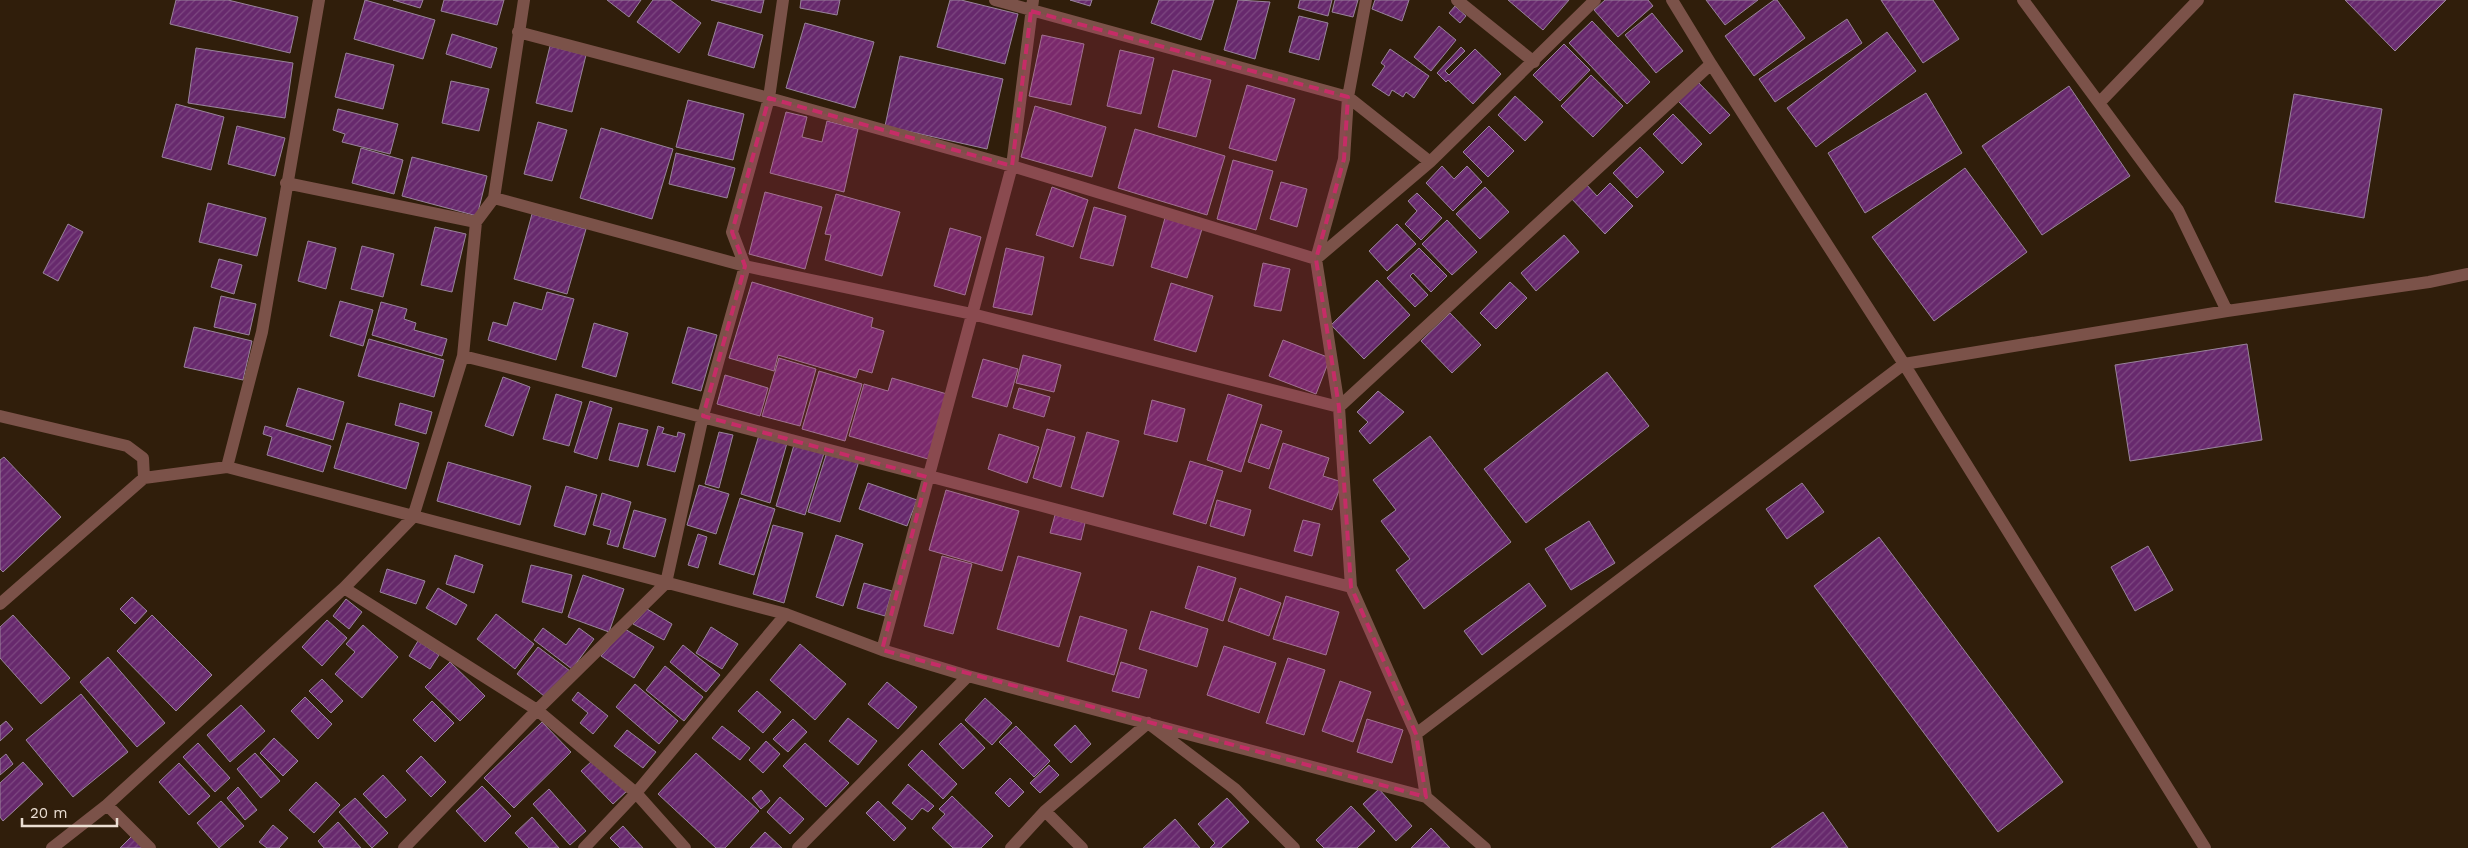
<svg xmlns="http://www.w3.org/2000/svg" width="2468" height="848" font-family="'Work Sans',sans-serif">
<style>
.building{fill:url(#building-hatch);stroke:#99849b}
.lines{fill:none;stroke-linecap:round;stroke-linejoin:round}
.minor{stroke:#7b5249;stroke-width:12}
.marked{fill:#c62c67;fill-opacity:0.2;stroke:#c62c67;stroke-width:4;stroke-dasharray:10 6;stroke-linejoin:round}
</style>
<defs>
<pattern id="building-hatch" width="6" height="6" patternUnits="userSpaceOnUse" patternTransform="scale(1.25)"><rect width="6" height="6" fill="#67296d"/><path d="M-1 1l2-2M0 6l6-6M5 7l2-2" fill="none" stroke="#7d4881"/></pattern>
</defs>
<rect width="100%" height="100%" fill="#301e0b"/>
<path class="building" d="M 176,0 L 228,0 L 298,17 L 290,53 L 170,24 Z
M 365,0 L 435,20 L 423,59 L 354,39 Z
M 393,0 L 423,0 L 420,8 Z
M 444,0 L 504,0 L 497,25 L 441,11 Z
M 607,0 L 641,0 L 629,17 Z
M 653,0 L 670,0 L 701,23 L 679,53 L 637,22 Z
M 711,0 L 764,0 L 761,13 Z
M 801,0 L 840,0 L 837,15 L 800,8 Z
M 950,0 L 961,0 L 1018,14 L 1005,64 L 937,47 Z
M 1070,0 L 1092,0 L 1090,6 Z
M 1159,0 L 1214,0 L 1201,40 L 1151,23 Z
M 1238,0 L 1270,2 L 1255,59 L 1224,50 Z
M 1300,0 L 1332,0 L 1328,16 L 1298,8 Z
M 1335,0 L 1358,0 L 1353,17 L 1332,12 Z
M 1375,0 L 1409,0 L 1402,21 L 1372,9 Z
M 1508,0 L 1569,0 L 1543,30 Z
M 1605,0 L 1648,0 L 1653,6 L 1618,37 L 1594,10 Z
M 1706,0 L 1758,0 L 1725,25 Z
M 1774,0 L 1777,0 L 1805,38 L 1754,76 L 1725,36 Z
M 1881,0 L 1933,0 L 1959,39 L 1923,63 Z
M 2345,0 L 2446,0 L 2395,51 Z
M 1455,6 L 1466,16 L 1460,23 L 1449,13 Z
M 1652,13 L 1683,51 L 1656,73 L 1625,35 Z
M 1299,16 L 1328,23 L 1319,60 L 1289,52 Z
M 1847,19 L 1862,43 L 1775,102 L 1759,79 Z
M 1592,21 L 1650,82 L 1627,104 L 1569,43 Z
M 718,22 L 763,35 L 754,68 L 708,55 Z
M 805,23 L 874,42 L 855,108 L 786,88 Z
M 1439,26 L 1456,40 L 1431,71 L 1414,57 Z
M 1887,32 L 1916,71 L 1816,147 L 1787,108 Z
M 452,34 L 497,48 L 491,68 L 446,54 Z
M 1042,35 L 1084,44 L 1071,105 L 1029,96 Z
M 1564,44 L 1590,70 L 1560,101 L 1533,75 Z
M 550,46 L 586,55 L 572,112 L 536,103 Z
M 1461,47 L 1465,51 L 1445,71 L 1449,75 L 1475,49 L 1501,74 L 1473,104 L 1448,80 L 1446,82 L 1437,73 Z
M 196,48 L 293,63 L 285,118 L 188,103 Z
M 1390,49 L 1429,76 L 1414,98 L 1406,92 L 1403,97 L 1392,90 L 1389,96 L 1372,85 L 1385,66 L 1381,63 Z
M 1120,50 L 1154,58 L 1141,114 L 1107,106 Z
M 346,53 L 394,65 L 383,109 L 335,97 Z
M 900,56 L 1003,79 L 987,149 L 885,126 Z
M 1173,70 L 1211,80 L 1196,137 L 1158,127 Z
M 1591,75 L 1623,106 L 1593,137 L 1561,106 Z
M 451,81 L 489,89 L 479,131 L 442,123 Z
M 1697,81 L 1730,115 L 1710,134 L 1678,101 Z
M 1247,85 L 1295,99 L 1276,161 L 1229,148 Z
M 2069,86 L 2130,176 L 2042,235 L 1982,146 Z
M 1926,93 L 1962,153 L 1865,213 L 1828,153 Z
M 2294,94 L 2382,109 L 2364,218 L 2275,202 Z
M 1515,96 L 1543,122 L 1525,141 L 1498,115 Z
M 688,100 L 744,114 L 733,160 L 676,147 Z
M 176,104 L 224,117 L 211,170 L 162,157 Z
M 1035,106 L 1106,127 L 1092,177 L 1021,157 Z
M 338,109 L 398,124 L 390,154 L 342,142 L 345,134 L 333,130 Z
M 786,112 L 807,117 L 802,137 L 822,142 L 827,121 L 858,129 L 844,192 L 770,173 Z
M 1673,114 L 1702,144 L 1682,164 L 1653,134 Z
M 538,122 L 567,130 L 552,181 L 524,174 Z
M 237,126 L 285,138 L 275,176 L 228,164 Z
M 1489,126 L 1514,151 L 1488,177 L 1463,152 Z
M 601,128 L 673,149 L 652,219 L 580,198 Z
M 1135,129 L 1225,156 L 1207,215 L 1118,188 Z
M 1640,147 L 1664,172 L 1637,198 L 1613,173 Z
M 361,148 L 403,160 L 394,194 L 352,183 Z
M 676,153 L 735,168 L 727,198 L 669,184 Z
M 412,157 L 487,176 L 477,216 L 402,196 Z
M 1233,160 L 1273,171 L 1256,230 L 1217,219 Z
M 1442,166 L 1454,179 L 1467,166 L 1482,182 L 1453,211 L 1426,183 Z
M 1965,168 L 2027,252 L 1934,321 L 1872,237 Z
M 1281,182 L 1307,189 L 1297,227 L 1270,219 Z
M 1585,183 L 1597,196 L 1610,183 L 1633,206 L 1605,234 L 1570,197 Z
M 1052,187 L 1088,200 L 1073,247 L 1036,235 Z
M 1485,187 L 1509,212 L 1480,239 L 1456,214 Z
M 765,192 L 822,207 L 805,269 L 749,254 Z
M 1417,193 L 1442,218 L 1421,240 L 1405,224 L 1417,211 L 1408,201 Z
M 836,194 L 900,212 L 882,276 L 825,260 L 831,235 L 825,234 Z
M 208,203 L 266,218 L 257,256 L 199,242 Z
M 1094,207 L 1126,216 L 1113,266 L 1080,258 Z
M 532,214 L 586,229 L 567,294 L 514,279 Z
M 1165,218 L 1202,229 L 1187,278 L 1151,267 Z
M 1447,220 L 1477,252 L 1452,275 L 1422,244 Z
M 68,224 L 83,232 L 58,281 L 43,273 Z
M 1397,224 L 1416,244 L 1387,271 L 1369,251 Z
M 435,227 L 466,234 L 452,292 L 421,285 Z
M 950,228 L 981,237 L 965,295 L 934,286 Z
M 1564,235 L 1579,252 L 1536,291 L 1521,273 Z
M 308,241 L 336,248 L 326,289 L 298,281 Z
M 362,246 L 394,254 L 383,297 L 351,289 Z
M 1006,248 L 1044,257 L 1032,315 L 993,307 Z
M 1419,248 L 1447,276 L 1431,292 L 1413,273 L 1410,276 L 1428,295 L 1415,307 L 1387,278 Z
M 219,259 L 242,265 L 234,294 L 211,287 Z
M 1263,263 L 1290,269 L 1281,311 L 1254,306 Z
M 1377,280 L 1410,315 L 1364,359 L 1331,325 Z
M 752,282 L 873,318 L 871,327 L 884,331 L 872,373 L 859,369 L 856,378 L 778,355 L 774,371 L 729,358 Z
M 1510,282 L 1527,298 L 1496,329 L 1480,313 Z
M 1171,283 L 1213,296 L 1196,352 L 1154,340 Z
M 547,292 L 574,299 L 556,360 L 488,340 L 493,322 L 507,326 L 514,302 L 542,310 Z
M 221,296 L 256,304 L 249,335 L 214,327 Z
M 340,301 L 373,310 L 363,346 L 330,336 Z
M 381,302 L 407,309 L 404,319 L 416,323 L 414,330 L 447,339 L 442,356 L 372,335 Z
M 1450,313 L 1481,345 L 1452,373 L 1421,341 Z
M 594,323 L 628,333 L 616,377 L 582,367 Z
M 194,327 L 252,341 L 243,380 L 184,367 Z
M 688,327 L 717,335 L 701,391 L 672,383 Z
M 369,339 L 444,360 L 434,397 L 358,376 Z
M 1283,340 L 1330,358 L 1316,394 L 1269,376 Z
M 2247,344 L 2262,440 L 2130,461 L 2115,365 Z
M 1023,355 L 1061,365 L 1054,392 L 1016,383 Z
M 779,358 L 816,369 L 800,426 L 762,416 Z
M 983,359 L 1018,369 L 1007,407 L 972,397 Z
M 819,371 L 862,384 L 845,441 L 802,429 Z
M 1607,372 L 1649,426 L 1526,523 L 1484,469 Z
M 725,375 L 768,388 L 760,416 L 717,404 Z
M 503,377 L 530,387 L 513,436 L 485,426 Z
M 892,378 L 947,394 L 928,459 L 849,436 L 864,384 L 888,391 Z
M 298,388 L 344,402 L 333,440 L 286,426 Z
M 1019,388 L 1050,397 L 1044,417 L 1013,408 Z
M 1378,391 L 1404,412 L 1370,444 L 1359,431 L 1368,422 L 1357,412 Z
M 556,394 L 582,402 L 569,446 L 543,439 Z
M 1228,394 L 1262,405 L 1241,472 L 1207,460 Z
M 1152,400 L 1185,409 L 1177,442 L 1144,434 Z
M 590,401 L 612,408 L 597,459 L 574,452 Z
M 400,403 L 432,412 L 426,434 L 395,425 Z
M 347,423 L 419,443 L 406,489 L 334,468 Z
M 619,423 L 648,430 L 638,467 L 609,460 Z
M 1261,424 L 1282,431 L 1269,469 L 1248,462 Z
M 265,426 L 331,446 L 323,472 L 267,455 L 272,437 L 263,434 Z
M 658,426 L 664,428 L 662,433 L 677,437 L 678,432 L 685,434 L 675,472 L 647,465 Z
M 1047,429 L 1075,437 L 1061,487 L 1033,478 Z
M 719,432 L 733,435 L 719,488 L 705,484 Z
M 1087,432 L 1119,441 L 1103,497 L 1071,488 Z
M 999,434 L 1039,447 L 1027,483 L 988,469 Z
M 759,435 L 787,443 L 770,503 L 741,494 Z
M 1430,436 L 1511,542 L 1424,609 L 1396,570 L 1410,559 L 1381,521 L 1396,510 L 1373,480 Z
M 1283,443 L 1329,458 L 1323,476 L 1342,482 L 1332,510 L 1269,488 Z
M 794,445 L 824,453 L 805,515 L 776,506 Z
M 827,452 L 859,461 L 840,522 L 808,512 Z
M 4,457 L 61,517 L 3,572 L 0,569 L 0,460 Z
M 1190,461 L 1223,471 L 1206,524 L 1173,514 Z
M 448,462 L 531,486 L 520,525 L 437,501 Z
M 868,483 L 917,500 L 907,526 L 859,509 Z
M 1802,483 L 1824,512 L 1787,539 L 1766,509 Z
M 699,485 L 729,494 L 716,534 L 687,525 Z
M 566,486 L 597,495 L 585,535 L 554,526 Z
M 946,490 L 1019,511 L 1002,571 L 929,550 Z
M 602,493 L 631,502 L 618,547 L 607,544 L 611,530 L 593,525 Z
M 740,498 L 775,509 L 754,575 L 719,564 Z
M 1217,500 L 1251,510 L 1244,536 L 1210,526 Z
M 634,510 L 666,519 L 655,557 L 623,548 Z
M 1055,515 L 1085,523 L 1081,540 L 1050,533 Z
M 1303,520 L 1320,524 L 1312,556 L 1294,551 Z
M 1589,521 L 1615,563 L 1571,590 L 1545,549 Z
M 773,525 L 803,533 L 784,603 L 753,594 Z
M 698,534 L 707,537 L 698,568 L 688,565 Z
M 836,535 L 863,544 L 843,606 L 816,597 Z
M 1879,537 L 2063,782 L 1998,832 L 1814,586 Z
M 2148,546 L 2173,590 L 2135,611 L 2111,567 Z
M 455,555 L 483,565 L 474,593 L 446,584 Z
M 942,556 L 972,564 L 953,634 L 924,626 Z
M 1018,556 L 1081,573 L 1059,647 L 997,629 Z
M 531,565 L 572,575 L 562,613 L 522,602 Z
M 1198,566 L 1236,578 L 1223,621 L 1185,608 Z
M 387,569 L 425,581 L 416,604 L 380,592 Z
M 583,575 L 624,589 L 609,632 L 568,617 Z
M 864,583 L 892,591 L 885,616 L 857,608 Z
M 1529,583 L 1546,606 L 1482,655 L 1464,631 Z
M 438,588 L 467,605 L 456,625 L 426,608 Z
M 1240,588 L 1281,603 L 1269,636 L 1228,621 Z
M 1286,596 L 1339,612 L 1326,655 L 1273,639 Z
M 132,597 L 147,611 L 135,624 L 120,609 Z
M 346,599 L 362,612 L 349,629 L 333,616 Z
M 647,609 L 672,624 L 664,640 L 633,624 Z
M 1151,611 L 1208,629 L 1197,667 L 1139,649 Z
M 496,614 L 534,644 L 515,669 L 477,639 Z
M 13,615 L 70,678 L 41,704 L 0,658 L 0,627 Z
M 152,615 L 212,675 L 176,711 L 117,651 Z
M 1080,616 L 1127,630 L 1114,675 L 1067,661 Z
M 327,620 L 347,638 L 322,666 L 302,647 Z
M 363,625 L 398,657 L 362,698 L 335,674 L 355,652 L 346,644 Z
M 711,627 L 738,644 L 722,669 L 696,653 Z
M 543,628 L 566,645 L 579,628 L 594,639 L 572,669 L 534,640 Z
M 625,629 L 654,647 L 634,678 L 601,656 Z
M 418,641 L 439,655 L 430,669 L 409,656 Z
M 800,644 L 846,684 L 815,720 L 770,680 Z
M 683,645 L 720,675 L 706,692 L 670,662 Z
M 1224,646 L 1276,663 L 1259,713 L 1207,695 Z
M 538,647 L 570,671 L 544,696 L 517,674 Z
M 108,657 L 165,723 L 137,747 L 80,682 Z
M 1288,658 L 1325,670 L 1304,735 L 1266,723 Z
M 450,662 L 485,696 L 460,721 L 425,687 Z
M 1121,662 L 1147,670 L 1139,698 L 1112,691 Z
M 665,666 L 703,697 L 684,721 L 646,690 Z
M 322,679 L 343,701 L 331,713 L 309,691 Z
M 1340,681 L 1371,692 L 1353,742 L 1322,731 Z
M 887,682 L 917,707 L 898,729 L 868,704 Z
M 635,684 L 678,721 L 659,744 L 616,707 Z
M 757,691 L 781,712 L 763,733 L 738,711 Z
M 578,692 L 608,716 L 593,734 L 580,723 L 588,713 L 572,700 Z
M 81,694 L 128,752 L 73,797 L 26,740 Z
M 305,697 L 332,724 L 318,739 L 291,711 Z
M 985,698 L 1012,723 L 992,745 L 965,720 Z
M 432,701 L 454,723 L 435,742 L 413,720 Z
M 241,705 L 265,731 L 230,762 L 207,735 Z
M 848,718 L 877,741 L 858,765 L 829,741 Z
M 793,719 L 807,732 L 788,752 L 773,739 Z
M 1367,719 L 1403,730 L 1392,763 L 1357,752 Z
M 6,721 L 13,729 L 0,741 L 0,726 Z
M 542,722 L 571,752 L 514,808 L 484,778 Z
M 961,723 L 985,748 L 963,769 L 939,744 Z
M 1075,725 L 1091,744 L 1071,763 L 1054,745 Z
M 722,726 L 750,748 L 740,760 L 712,738 Z
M 1016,726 L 1050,761 L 1034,777 L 999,742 Z
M 627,730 L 656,752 L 643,768 L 614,746 Z
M 274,738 L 298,761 L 283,776 L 260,753 Z
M 766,741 L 780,754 L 763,773 L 749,760 Z
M 198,743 L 230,778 L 215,792 L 183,757 Z
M 805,743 L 849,783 L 826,807 L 783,766 Z
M 922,750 L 957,784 L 943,799 L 908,765 Z
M 255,753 L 280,781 L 261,798 L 237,769 Z
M 696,753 L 759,811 L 725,848 L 716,848 L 658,794 Z
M 6,754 L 13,764 L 0,775 L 0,759 Z
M 421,756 L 446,782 L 431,797 L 406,771 Z
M 592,761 L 627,791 L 613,804 L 581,771 Z
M 23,762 L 43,784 L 3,821 L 0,817 L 0,783 Z
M 179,763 L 210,796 L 189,815 L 159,782 Z
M 1049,765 L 1059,775 L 1040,793 L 1030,783 Z
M 383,775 L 406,800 L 386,818 L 363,794 Z
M 1010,778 L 1024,792 L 1009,807 L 995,793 Z
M 316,782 L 340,805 L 314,833 L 289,810 Z
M 908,784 L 934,806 L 928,812 L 922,808 L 912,820 L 892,803 Z
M 482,786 L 511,816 L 485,842 L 456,811 Z
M 238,787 L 257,810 L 245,820 L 227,798 Z
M 549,789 L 586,831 L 570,845 L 533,804 Z
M 1379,789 L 1412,826 L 1396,841 L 1363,804 Z
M 761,790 L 770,801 L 761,809 L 752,798 Z
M 952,796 L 993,836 L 981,848 L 953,848 L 932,828 L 945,814 L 939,809 Z
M 780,797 L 804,819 L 790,834 L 767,812 Z
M 355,798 L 388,833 L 372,848 L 339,812 Z
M 1227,798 L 1249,822 L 1221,848 L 1210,848 L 1215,843 L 1198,824 Z
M 221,801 L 244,826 L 219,848 L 197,823 Z
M 878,801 L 906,828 L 894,841 L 866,813 Z
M 1351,806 L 1375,831 L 1357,848 L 1324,848 L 1316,840 Z
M 1823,812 L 1848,848 L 1771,848 Z
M 532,817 L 559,848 L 529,848 L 515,833 Z
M 1175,819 L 1200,848 L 1143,848 Z
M 338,822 L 361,848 L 324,848 L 318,841 Z
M 273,825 L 288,838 L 279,848 L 267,848 L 259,842 Z
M 623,826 L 643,848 L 620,848 L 610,838 Z
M 1431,828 L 1450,848 L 1411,848 Z
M 765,832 L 782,848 L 750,848 Z
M 133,835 L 147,848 L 120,848 Z"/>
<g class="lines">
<path class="minor" d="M 319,0 L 262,332 L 227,467 L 786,614 L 882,650 L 968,676 L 1426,797 L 1485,848
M 995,0 L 1348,97 L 1430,162
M 1366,0 L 1348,97 L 1344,159 L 1316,259 L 1339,407 L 1351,587 L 1416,734 L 1426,797
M 1457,0 L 1534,62
M 1672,0 L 1711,64 L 1904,364 L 2205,848
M 2023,0 L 2178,210 L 2227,311
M 518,32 L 769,98 L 1012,166 L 1316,259 L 1430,162 L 1595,0
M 2099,103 L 2198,0
M 286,183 L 476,222
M 494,198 L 745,266 L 972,314 L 1339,407 L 1711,64
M 463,356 C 760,430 1055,510 1351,587
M 0,416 L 127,446 L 143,458 L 144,478
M 344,588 L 537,710 L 404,848
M 0,604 L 144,478 L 227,467
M 882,650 L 1012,166 L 1033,0
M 1416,734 L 1904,364 L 2227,311 L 2429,282 L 2468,274
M 107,805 L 150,848
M 1045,811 L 1082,848
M 52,848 L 107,805 L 344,588 L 413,517 L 463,356 L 476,222 L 494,198 L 524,0
M 584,848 L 636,793 L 786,614
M 685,848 L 636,793 L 537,710 L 666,583 L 703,416 L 745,266 L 732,232 L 769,98 L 783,0
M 798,848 L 968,676
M 1011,848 L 1045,811 L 1148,723 L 1235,789 L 1294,848"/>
</g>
<path class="marked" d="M 1031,11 L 1348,97 L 1344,159 L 1316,259 L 1339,407 L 1351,587 L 1416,734 L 1426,797 L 882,650 L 927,477 L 703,416 L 745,266 L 732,232 L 769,98 L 1012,166 Z"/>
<path d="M22 818v8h95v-8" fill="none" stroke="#eaded2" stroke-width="2.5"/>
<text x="30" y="818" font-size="15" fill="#eaded2" stroke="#301e0b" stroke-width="4" paint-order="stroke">20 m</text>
</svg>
